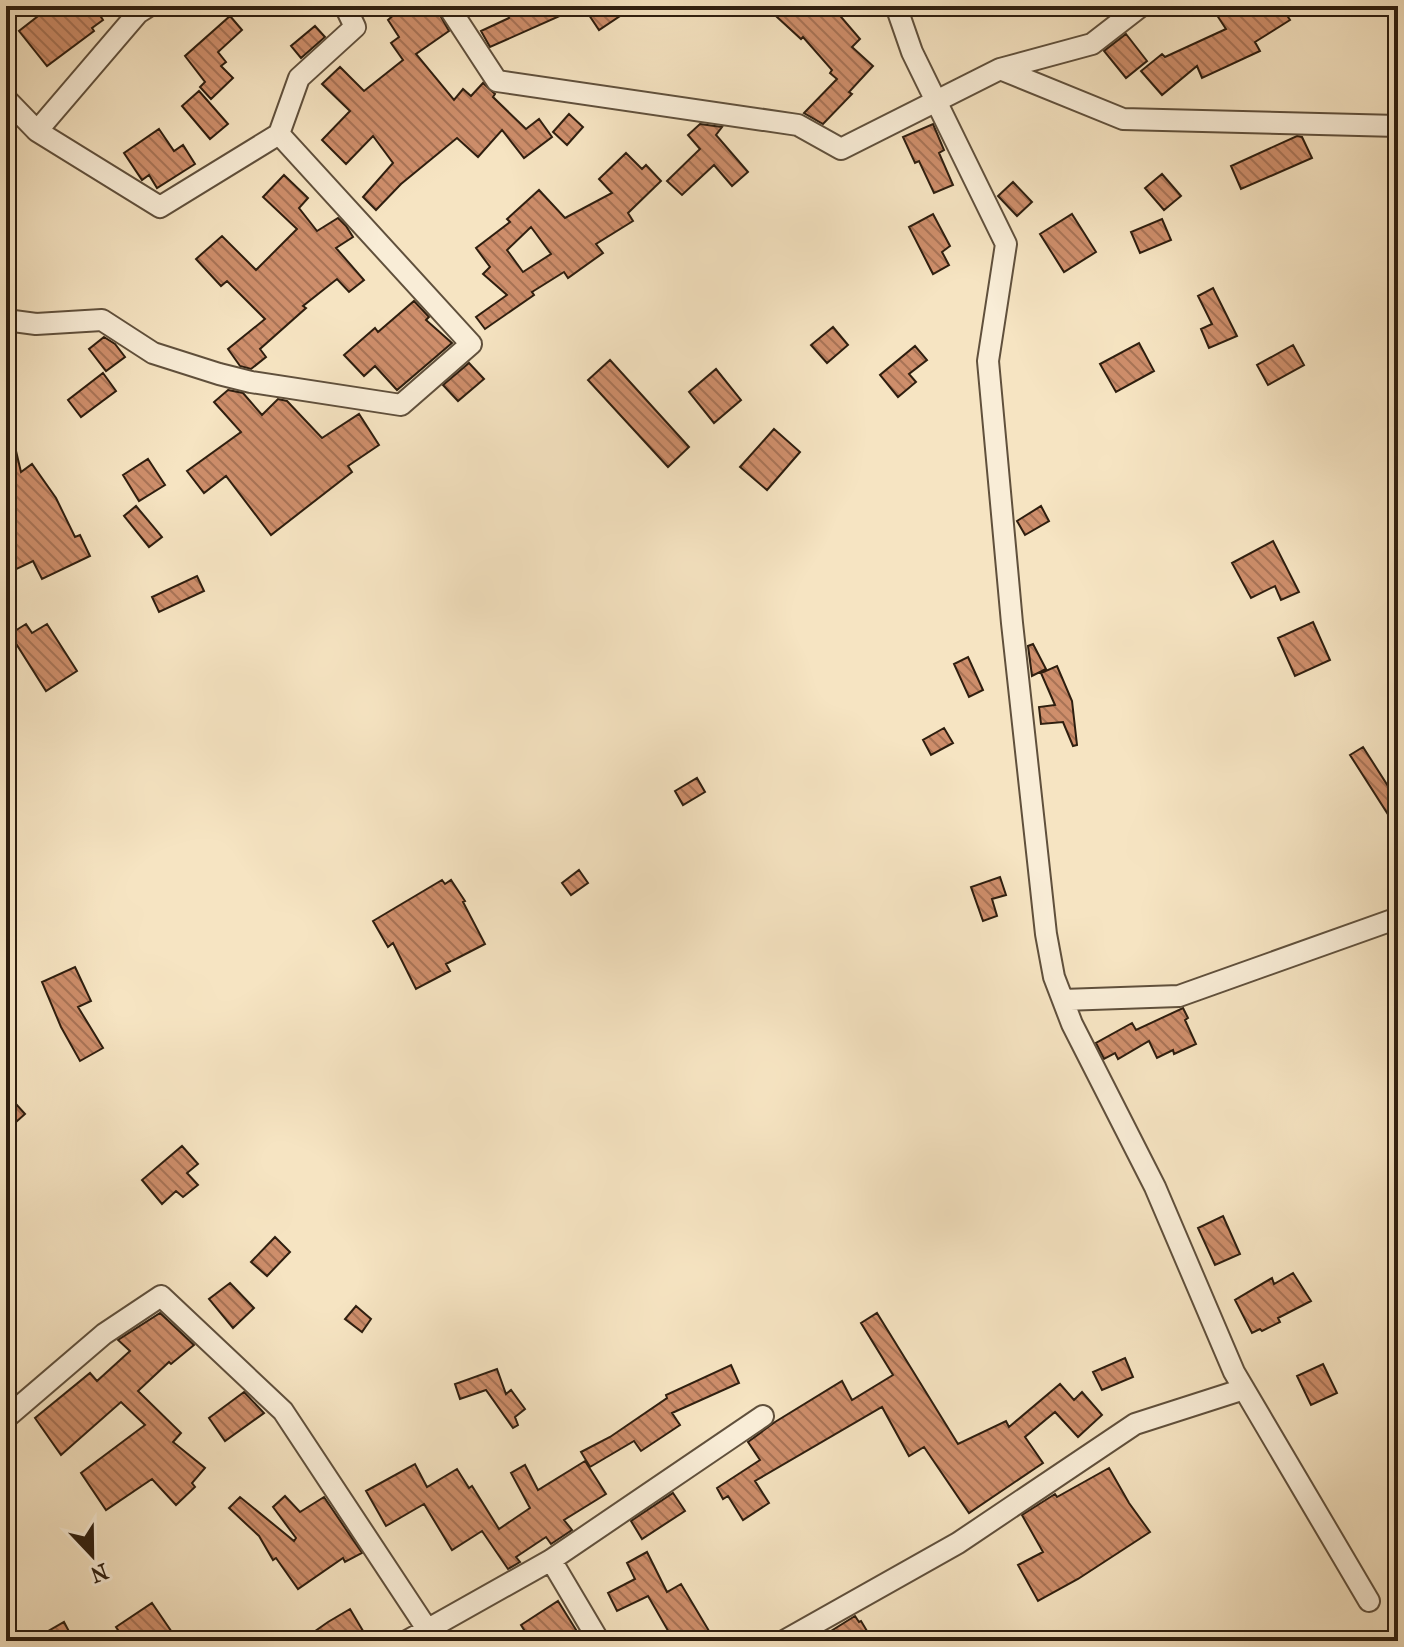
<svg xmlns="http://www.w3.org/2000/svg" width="1404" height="1647" font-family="'IM FELL French Canon',serif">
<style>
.building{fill:url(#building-back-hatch);stroke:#2e1e0f;stroke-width:2;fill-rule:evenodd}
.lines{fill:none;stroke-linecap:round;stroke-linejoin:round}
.minor-casing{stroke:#60503c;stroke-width:24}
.minor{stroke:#f9edd7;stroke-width:20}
</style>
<defs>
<pattern id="building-back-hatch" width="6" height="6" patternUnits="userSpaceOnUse" patternTransform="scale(2)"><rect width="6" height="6" fill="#ce8e6b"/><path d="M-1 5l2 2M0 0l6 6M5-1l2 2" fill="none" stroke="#a87356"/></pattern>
</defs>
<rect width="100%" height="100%" fill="#f6e4c2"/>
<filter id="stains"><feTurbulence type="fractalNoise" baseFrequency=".0025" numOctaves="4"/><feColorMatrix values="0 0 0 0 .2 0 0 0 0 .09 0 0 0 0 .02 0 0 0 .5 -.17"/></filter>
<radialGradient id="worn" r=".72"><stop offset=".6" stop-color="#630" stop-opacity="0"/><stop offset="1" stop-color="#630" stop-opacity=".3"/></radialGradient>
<path class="building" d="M 51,6 L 94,6 L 103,20 L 92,28 L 94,31 L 47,66 L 19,31 Z
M 404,6 L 435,6 L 449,31 L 416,54 L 454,100 L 463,89 L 471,96 L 483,83 L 495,94 L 493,97 L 526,129 L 539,119 L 552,137 L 524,158 L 502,130 L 478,157 L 457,138 L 401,184 L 376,210 L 363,197 L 393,163 L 373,136 L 346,164 L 322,140 L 350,111 L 322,84 L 340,67 L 364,91 L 403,60 L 391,43 L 399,37 L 388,20 Z
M 504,6 L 582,6 L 490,47 L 481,31 L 509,18 Z
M 583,6 L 635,6 L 599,30 Z
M 765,6 L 790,6 L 798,13 L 804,6 L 828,6 L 836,11 L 860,39 L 852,47 L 873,66 L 849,92 L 852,94 L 823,124 L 804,113 L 837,79 L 830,73 L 832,70 L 803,37 L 801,39 Z
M 1211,6 L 1281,6 L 1290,20 L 1255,42 L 1260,51 L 1202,78 L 1197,66 L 1162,95 L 1141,71 L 1162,54 L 1165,57 L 1226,29 Z
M 230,16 L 242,30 L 218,52 L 226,62 L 221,66 L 233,78 L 211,99 L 200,87 L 205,82 L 185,56 Z
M 315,26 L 325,37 L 301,58 L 291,46 Z
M 1126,34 L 1147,61 L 1126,78 L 1104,51 Z
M 199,91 L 228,124 L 210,139 L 182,106 Z
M 569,114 L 583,127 L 567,145 L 553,132 Z
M 700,124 L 722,127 L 716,135 L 748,172 L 732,186 L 714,165 L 682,195 L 667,181 L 700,149 L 688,135 Z
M 933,124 L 944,150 L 939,153 L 953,185 L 934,193 L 919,161 L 915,163 L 903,137 Z
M 159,129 L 174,151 L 183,145 L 195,164 L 157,188 L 149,175 L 142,180 L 124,153 Z
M 1297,136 L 1302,137 L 1312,158 L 1241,189 L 1231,166 Z
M 626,153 L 642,169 L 646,165 L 661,181 L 628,213 L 633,221 L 596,244 L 603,253 L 568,278 L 564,272 L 532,292 L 534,295 L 485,329 L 476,317 L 507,295 L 483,274 L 490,267 L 476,248 L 510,222 L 507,219 L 539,190 L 565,218 L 612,193 L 599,179 ZM 531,227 L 551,254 L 523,272 L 507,250 Z
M 1162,174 L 1181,196 L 1164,210 L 1145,188 Z
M 284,175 L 308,198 L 299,208 L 317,231 L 338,218 L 346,226 L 353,237 L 336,248 L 364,280 L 349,292 L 337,279 L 303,306 L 306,308 L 260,349 L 266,357 L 251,369 L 240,366 L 228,349 L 265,319 L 227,281 L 221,286 L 196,259 L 222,236 L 256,270 L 297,229 L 263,197 Z
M 1013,182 L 1032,202 L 1017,216 L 998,196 Z
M 933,214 L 950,246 L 942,252 L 949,265 L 933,274 L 909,227 Z
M 1072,214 L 1096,252 L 1064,272 L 1040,234 Z
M 1162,219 L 1171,240 L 1140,253 L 1131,232 Z
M 1213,288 L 1237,336 L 1209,348 L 1201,329 L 1212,324 L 1198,296 Z
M 414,301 L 429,317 L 426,320 L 452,343 L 397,390 L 375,366 L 364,376 L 344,355 L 375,328 L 378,332 Z
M 833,327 L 848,345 L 827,363 L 811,345 Z
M 104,337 L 115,344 L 125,357 L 106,371 L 89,349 Z
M 1139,343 L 1154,371 L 1116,392 L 1100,364 Z
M 1293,345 L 1304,365 L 1268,385 L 1257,365 Z
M 915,346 L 927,360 L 909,374 L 916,382 L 898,397 L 880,375 Z
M 610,360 L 689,447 L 668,467 L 588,380 Z
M 469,363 L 484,379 L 458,401 L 443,385 Z
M 716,369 L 741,400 L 714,423 L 689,392 Z
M 103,373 L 116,391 L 81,417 L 68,400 Z
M 228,390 L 243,393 L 262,415 L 278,399 L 287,401 L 322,438 L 359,414 L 379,445 L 348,466 L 352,472 L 271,535 L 226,476 L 204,493 L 187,471 L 241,432 L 214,402 Z
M 774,429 L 800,452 L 767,490 L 740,467 Z
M 6,434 L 12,434 L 21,472 L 32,464 L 56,498 L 75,537 L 80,535 L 90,556 L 42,579 L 33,561 L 6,574 Z
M 148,459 L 165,485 L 139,501 L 123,475 Z
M 136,506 L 162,537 L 149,547 L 124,516 Z
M 1041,506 L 1049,521 L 1025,535 L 1017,521 Z
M 1273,541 L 1299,592 L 1281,600 L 1275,586 L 1251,598 L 1232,563 Z
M 197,576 L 204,591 L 159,612 L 152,597 Z
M 1313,622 L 1330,660 L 1295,676 L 1278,638 Z
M 26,624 L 32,633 L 47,624 L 77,671 L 46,691 L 10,634 Z
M 1033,644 L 1046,669 L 1032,676 L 1028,646 Z
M 968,657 L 983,690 L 969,697 L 954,664 Z
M 1057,666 L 1072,701 L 1077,745 L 1073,746 L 1063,722 L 1041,724 L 1039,707 L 1055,705 L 1041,673 Z
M 944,728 L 953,743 L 931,755 L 923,740 Z
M 1363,747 L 1388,786 L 1398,779 L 1398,830 L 1350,755 Z
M 697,778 L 705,792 L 683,805 L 675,791 Z
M 579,870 L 588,883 L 571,895 L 562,883 Z
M 1000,877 L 1006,895 L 992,899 L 997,916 L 983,921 L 971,887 Z
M 442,880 L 445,884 L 451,880 L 465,901 L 463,902 L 485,944 L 446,964 L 450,971 L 416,989 L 393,943 L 388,947 L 373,921 Z
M 75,967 L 91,1001 L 78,1007 L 103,1048 L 80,1061 L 61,1027 L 42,982 Z
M 1183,1008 L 1188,1018 L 1185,1020 L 1196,1044 L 1174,1054 L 1173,1050 L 1157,1058 L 1149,1041 L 1118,1059 L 1115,1053 L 1104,1059 L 1096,1043 L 1132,1023 L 1136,1030 Z
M 6,1093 L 25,1114 L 6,1131 Z
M 182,1146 L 198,1164 L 187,1173 L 198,1185 L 183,1197 L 176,1191 L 162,1204 L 142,1180 Z
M 1223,1216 L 1240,1254 L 1215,1265 L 1198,1228 Z
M 275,1237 L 290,1252 L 267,1276 L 251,1262 Z
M 1293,1273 L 1311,1301 L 1278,1318 L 1280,1322 L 1262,1331 L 1260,1329 L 1252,1333 L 1235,1300 L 1272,1278 L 1274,1284 Z
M 230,1283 L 254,1308 L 233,1328 L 209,1299 Z
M 356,1306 L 371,1319 L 362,1332 L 345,1319 Z
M 160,1313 L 194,1345 L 171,1364 L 169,1362 L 138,1391 L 181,1433 L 173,1442 L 205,1468 L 192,1483 L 195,1487 L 176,1505 L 152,1479 L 106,1510 L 81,1473 L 145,1425 L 121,1402 L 61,1455 L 35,1418 L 90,1373 L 97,1381 L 130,1351 L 118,1340 Z
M 877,1313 L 958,1444 L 1006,1421 L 1009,1427 L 1060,1384 L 1074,1400 L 1082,1392 L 1102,1415 L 1078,1437 L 1055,1412 L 1025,1437 L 1043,1463 L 969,1513 L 924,1447 L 909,1456 L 882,1407 L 755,1481 L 769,1503 L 743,1520 L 728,1496 L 723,1499 L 717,1488 L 760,1460 L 748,1442 L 775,1422 L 842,1381 L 852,1400 L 893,1375 L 861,1323 Z
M 1125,1358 L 1133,1377 L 1102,1390 L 1093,1372 Z
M 1323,1364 L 1337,1393 L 1311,1405 L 1297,1376 Z
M 731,1365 L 739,1383 L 672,1413 L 680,1425 L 641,1451 L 634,1441 L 590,1467 L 581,1452 L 610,1437 L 667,1398 L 666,1395 Z
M 497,1369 L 506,1394 L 511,1390 L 525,1409 L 515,1417 L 518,1425 L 513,1428 L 486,1390 L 460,1399 L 455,1384 Z
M 244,1392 L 264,1413 L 225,1441 L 209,1418 Z
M 585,1461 L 606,1494 L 564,1520 L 572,1530 L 551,1544 L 546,1537 L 516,1557 L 520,1562 L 508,1569 L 482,1531 L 452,1550 L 424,1504 L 386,1526 L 366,1491 L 415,1464 L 427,1487 L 457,1469 L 469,1488 L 472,1486 L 499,1529 L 530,1508 L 511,1473 L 525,1465 L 538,1490 Z
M 1109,1468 L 1129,1503 L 1150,1532 L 1078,1579 L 1038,1601 L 1018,1565 L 1043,1552 L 1022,1515 L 1055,1494 L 1057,1497 Z
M 673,1493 L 685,1511 L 642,1539 L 631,1521 Z
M 285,1496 L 300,1512 L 324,1497 L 362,1553 L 345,1562 L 343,1558 L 298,1589 L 276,1558 L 273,1560 L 259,1536 L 229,1508 L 240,1497 L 294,1541 L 296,1538 L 273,1507 Z
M 647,1552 L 667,1592 L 681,1584 L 715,1641 L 674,1641 L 648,1596 L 617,1611 L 608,1593 L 635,1579 L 627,1563 Z
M 558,1601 L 583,1641 L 531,1641 L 521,1625 Z
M 152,1603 L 178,1641 L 125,1641 L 116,1627 Z
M 350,1609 L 369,1641 L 301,1641 L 328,1622 Z
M 855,1616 L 859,1622 L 861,1621 L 873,1641 L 815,1641 Z
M 64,1622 L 74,1641 L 31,1641 Z"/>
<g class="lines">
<defs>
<path id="minor" d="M 448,6 L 497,81 L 798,125 L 841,149 L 1000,69 L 1123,119 L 1398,126
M 896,6 L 912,52 L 1006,244 L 988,361 L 1012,623 L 1046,934 L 1054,977 L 1072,1024 L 1155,1187 L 1234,1372 L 1369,1601
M 1000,69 L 1092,44 L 1141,6
M 6,99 L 37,131 L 160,207 L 279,134 L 299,78 L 355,27 L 345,6
M 37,131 L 138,13 L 149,6
M 6,320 L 36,324 L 102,320 L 153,353 L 219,374 L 251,382 L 401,405 L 471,344 L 279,134
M 1063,1000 L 1179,996 L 1398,918
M 6,1418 L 104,1334 L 161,1296 L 283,1411 L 435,1641
M 551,1560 L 599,1641
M 407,1641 L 551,1560 L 763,1416
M 784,1641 L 958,1543 L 1135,1424 L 1244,1389"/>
</defs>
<use href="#minor" class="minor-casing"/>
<use href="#minor" class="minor"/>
</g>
<rect width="1404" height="1647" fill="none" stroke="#f6e4c2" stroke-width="32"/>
<rect x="8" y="8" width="1388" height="1631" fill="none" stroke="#2e1e0f" stroke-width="4"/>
<rect x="16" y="16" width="1372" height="1615" fill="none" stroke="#2e1e0f" stroke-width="2"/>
<g transform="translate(92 1555) rotate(158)" stroke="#f9edd7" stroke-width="6" paint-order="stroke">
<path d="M0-6L14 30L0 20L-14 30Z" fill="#2e1e0f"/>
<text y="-12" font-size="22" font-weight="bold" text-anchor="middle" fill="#2e1e0f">N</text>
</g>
<rect width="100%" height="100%" filter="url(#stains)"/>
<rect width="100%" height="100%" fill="url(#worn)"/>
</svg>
